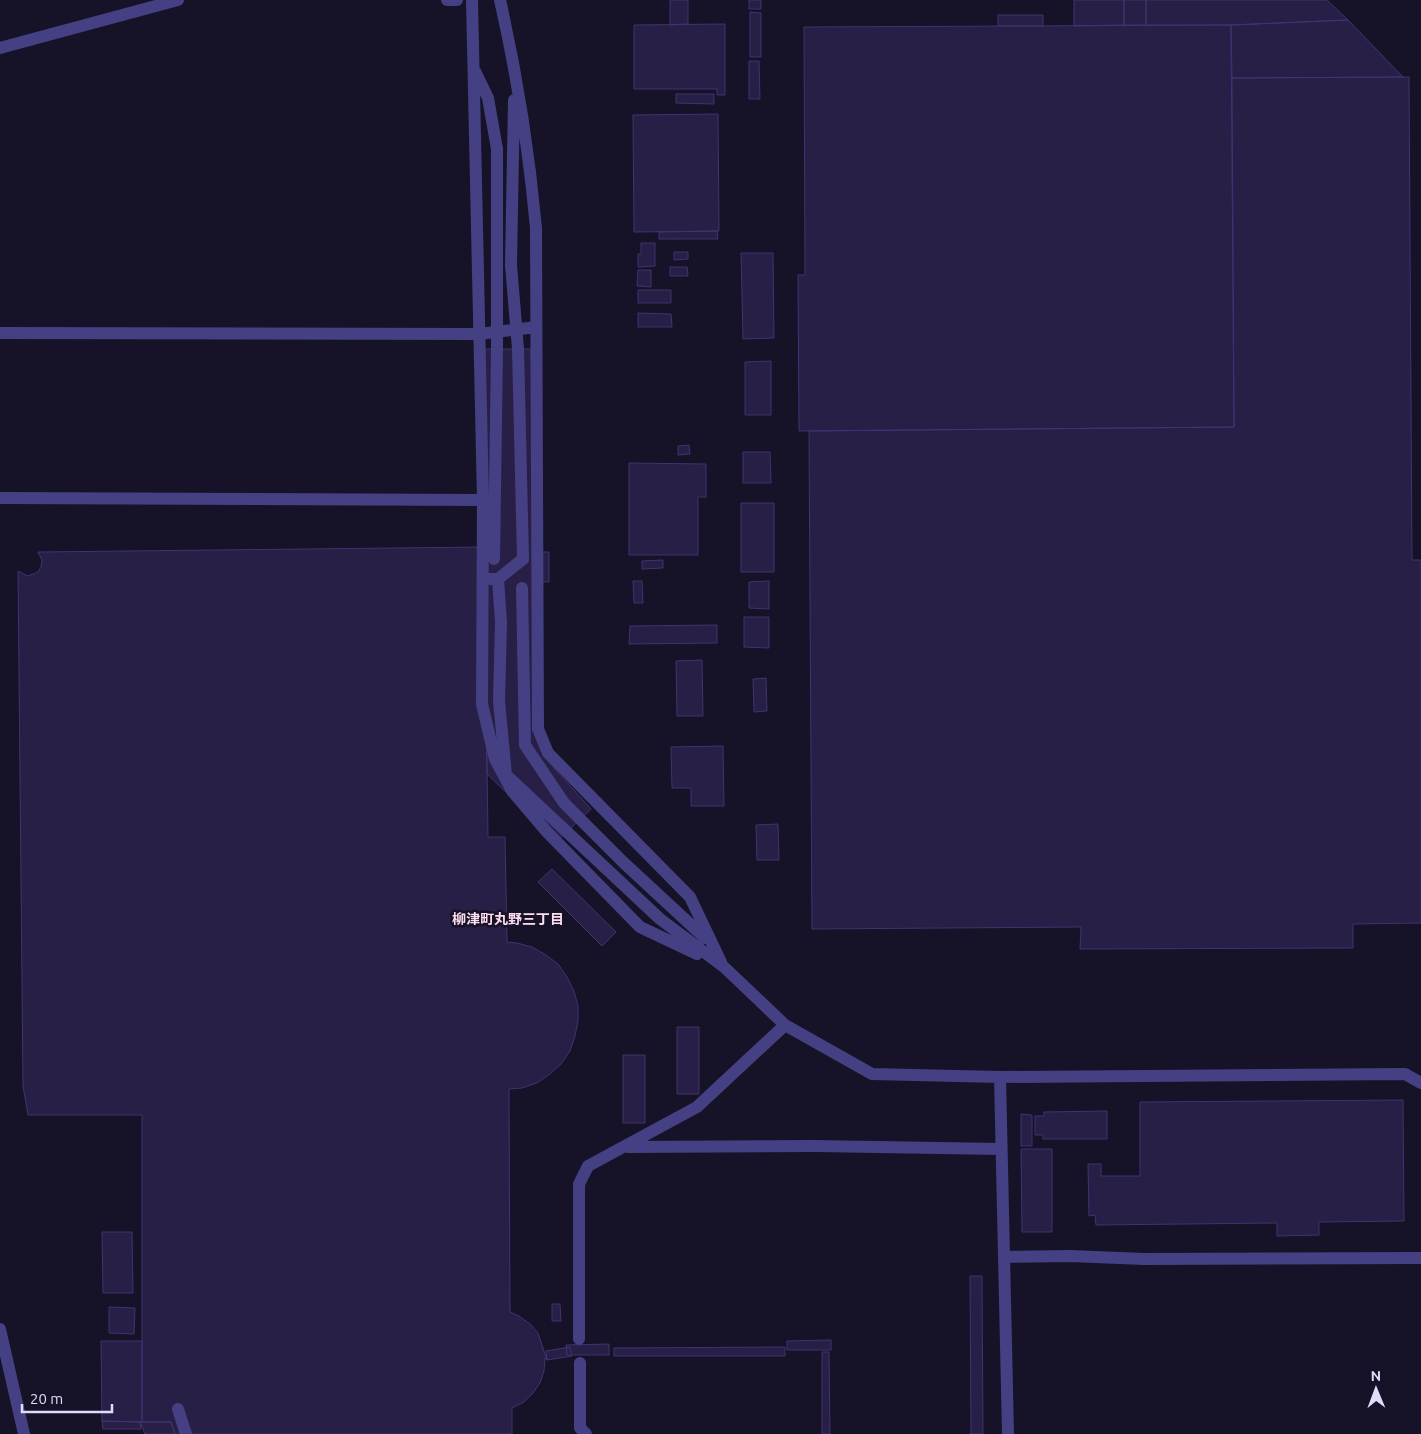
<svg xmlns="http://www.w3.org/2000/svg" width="1421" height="1434" font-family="Ubuntu,'Noto Sans JP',sans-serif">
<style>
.building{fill:#281f47;stroke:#413371}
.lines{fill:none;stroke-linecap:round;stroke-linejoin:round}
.service{stroke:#454083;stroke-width:12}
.service-bridge{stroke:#454083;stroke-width:12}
.labels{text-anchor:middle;stroke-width:5;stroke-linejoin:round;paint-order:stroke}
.neighbourhood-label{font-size:14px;font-weight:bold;fill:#fdddf0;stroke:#161227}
</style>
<rect width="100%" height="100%" fill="#161227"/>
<path class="building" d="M 670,0 L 688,0 L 688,24 L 670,25 Z
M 749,0 L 761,0 L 761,9 L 749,9 Z
M 1074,0 L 1124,0 L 1124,25 L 1074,26 Z
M 1124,0 L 1146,0 L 1146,25 L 1124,25 Z
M 1146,0 L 1327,0 L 1348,20 L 1231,25 L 1146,25 Z
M 750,12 L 761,13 L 761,57 L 750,57 Z
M 998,15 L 1043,15 L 1043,26 L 998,26 Z
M 1348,20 L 1403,77 L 1232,78 L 1231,25 Z
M 725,24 L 725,95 L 717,95 L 717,89 L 634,89 L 634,25 Z
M 1231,25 L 1234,427 L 799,431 L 798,275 L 805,275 L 804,27 Z
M 749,61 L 759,61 L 760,99 L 749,99 Z
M 1409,77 L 1412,560 L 1421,560 L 1421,923 L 1353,924 L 1353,948 L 1080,949 L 1081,927 L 812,929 L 809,431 L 1234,427 L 1232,78 Z
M 676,94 L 714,94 L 714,104 L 676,103 Z
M 718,114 L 719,231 L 634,232 L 633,115 Z
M 717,231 L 718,239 L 659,239 L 659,232 Z
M 641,243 L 655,243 L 655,266 L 638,267 L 638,254 L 641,254 Z
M 674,252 L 688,252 L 688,259 L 674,260 Z
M 741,253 L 773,253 L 774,338 L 743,339 Z
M 670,267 L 687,267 L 688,276 L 670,276 Z
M 638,270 L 651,270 L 651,287 L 637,286 Z
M 638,290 L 671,290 L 671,303 L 638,303 Z
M 638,313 L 671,314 L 672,327 L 638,327 Z
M 483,349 L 531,349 L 533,552 L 549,552 L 549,582 L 534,581 L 543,750 L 554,768 L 591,809 L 557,841 L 487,774 Z
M 771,361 L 771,415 L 745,415 L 745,362 Z
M 689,445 L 690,454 L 678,455 L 678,446 Z
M 743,452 L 770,452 L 771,483 L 743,483 Z
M 629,463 L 706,464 L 706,497 L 698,497 L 698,555 L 629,555 Z
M 741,503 L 774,503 L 774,572 L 741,572 Z
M 484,547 L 488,837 L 505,837 L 507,942 L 517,943 L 532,947 L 546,955 L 558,964 L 567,977 L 574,991 L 578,1006 L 578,1021 L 575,1036 L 570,1051 L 561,1064 L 550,1074 L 537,1083 L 522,1088 L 509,1089 L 510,1312 L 519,1316 L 530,1324 L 538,1333 L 547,1360 L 545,1358 L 544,1371 L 540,1383 L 533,1393 L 524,1402 L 512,1408 L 512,1434 L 175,1434 L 171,1422 L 142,1422 L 142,1115 L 28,1115 L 23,1086 L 18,571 L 28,576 L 38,572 L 41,567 L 42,560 L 38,552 Z
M 663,560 L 663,568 L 642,569 L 642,561 Z
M 633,581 L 642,581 L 643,603 L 634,603 Z
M 769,581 L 769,609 L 749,608 L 749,582 Z
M 744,617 L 769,617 L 769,648 L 744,647 Z
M 717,625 L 717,643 L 629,644 L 630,626 Z
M 702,660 L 703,716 L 677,716 L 676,661 Z
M 766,678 L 767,711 L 754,712 L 753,679 Z
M 723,746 L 724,806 L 691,806 L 691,788 L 672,788 L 671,747 Z
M 778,824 L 779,860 L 757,860 L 756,825 Z
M 552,869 L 616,932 L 602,946 L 538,882 Z
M 677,1027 L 699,1027 L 699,1094 L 677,1094 Z
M 623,1055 L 645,1055 L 645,1123 L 623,1123 Z
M 1403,1100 L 1404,1221 L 1319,1222 L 1319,1235 L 1277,1236 L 1277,1223 L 1096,1225 L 1095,1215 L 1089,1216 L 1088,1164 L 1101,1164 L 1101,1176 L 1140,1176 L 1140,1102 Z
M 1107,1111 L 1107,1139 L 1043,1139 L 1043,1135 L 1035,1135 L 1035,1116 L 1044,1116 L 1044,1112 Z
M 1021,1114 L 1032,1115 L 1032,1146 L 1021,1146 Z
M 1021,1149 L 1052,1149 L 1052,1232 L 1022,1232 Z
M 102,1232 L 132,1232 L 133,1293 L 103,1293 Z
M 970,1276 L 982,1276 L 983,1434 L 971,1434 Z
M 552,1304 L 560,1304 L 561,1321 L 552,1321 Z
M 109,1307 L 135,1308 L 134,1334 L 109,1333 Z
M 831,1340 L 831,1350 L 787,1350 L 787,1341 Z
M 101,1341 L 142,1341 L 142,1422 L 102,1421 Z
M 609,1344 L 609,1355 L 567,1355 L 566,1345 Z
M 570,1347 L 572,1356 L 547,1360 L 546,1351 Z
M 785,1347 L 785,1356 L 614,1356 L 614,1348 Z
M 822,1352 L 829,1352 L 830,1434 L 822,1434 Z
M 102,1421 L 140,1422 L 141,1429 L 103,1429 Z
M 140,1422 L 171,1422 L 175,1434 L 145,1434 Z"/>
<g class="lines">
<path class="service" d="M 447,0 L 457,0
M 472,0 L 483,500 L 482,704 L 495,759 L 512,791 L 547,832 L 640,927 L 697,954
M 500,0 C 517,75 529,151 536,228 L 538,729 L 548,753 L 690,897 L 721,962
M 0,48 L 178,0
M 475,71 L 488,98 L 497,149 L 497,315
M 511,265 L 514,100
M 0,333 L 479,334 L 536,327
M 0,498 L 483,500
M 494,559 L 497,349
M 490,579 L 498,579 L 523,559
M 498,579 L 501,622 L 499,701 L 506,775 L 660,919 L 724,967 L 785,1025 L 872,1074 L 1000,1077 L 1405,1074 L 1421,1083
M 522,588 L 525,745 L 564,803 L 623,862 L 705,938
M 1000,1077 L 1008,1434
M 628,1147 L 815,1146 L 1001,1149
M 1005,1257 L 1070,1256 L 1144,1259 L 1421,1258
M 0,1329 L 24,1434
M 579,1339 L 579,1184 L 588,1166 L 697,1107 L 785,1025
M 580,1363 L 580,1428 L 586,1434
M 178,1409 L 186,1434"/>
<path class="service-bridge" d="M 511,265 L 518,349 L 523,559
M 497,349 L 497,315"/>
</g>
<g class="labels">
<g class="neighbourhood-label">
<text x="508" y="924">柳津町丸野三丁目</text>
</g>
</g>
<g transform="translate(1376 1389) rotate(359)" stroke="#161227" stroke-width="4" paint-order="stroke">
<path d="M0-4L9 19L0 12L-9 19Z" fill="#e0dbfc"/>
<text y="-8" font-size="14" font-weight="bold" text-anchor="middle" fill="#e0dbfc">N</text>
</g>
<path d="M22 1404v8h90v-8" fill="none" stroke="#e0dbfc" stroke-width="2.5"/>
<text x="30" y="1404" font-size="15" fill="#e0dbfc" stroke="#161227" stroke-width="4" paint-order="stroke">20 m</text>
</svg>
